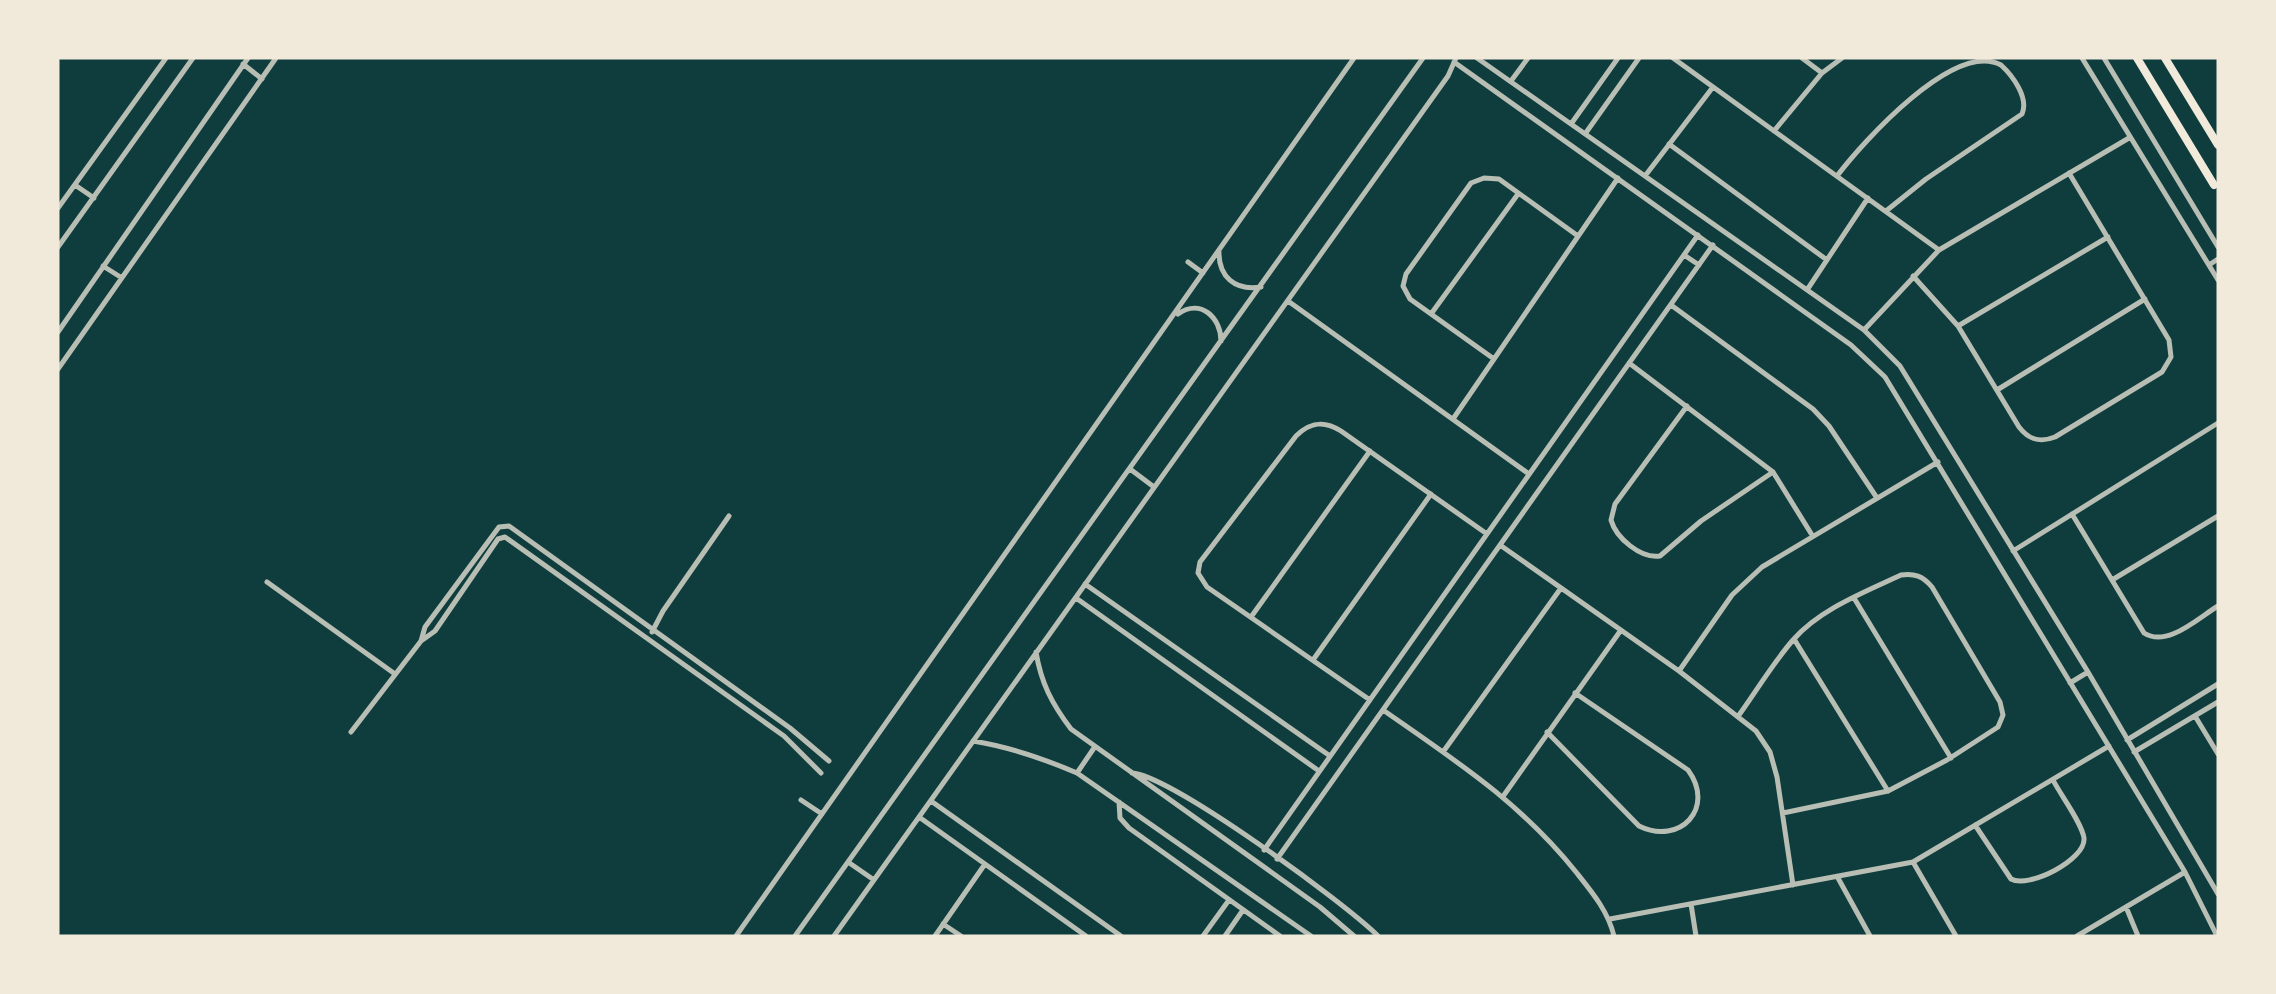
<svg xmlns="http://www.w3.org/2000/svg" width="2276" height="994" font-family="'IBM Plex Serif',serif">
<style>
.lines{fill:none;stroke-linecap:round;stroke-linejoin:round}
.minor{stroke:#b8beb3;stroke-width:5}
.secondary{stroke:#f1e9da;stroke-width:8}
</style>
<rect width="100%" height="100%" fill="#0f3d3e"/>
<g class="lines">
<path class="minor" d="M 1477,58 L 1864,330 L 1900,366 L 2088,672 L 2218,894
M 1673,58 L 1939,250
M 1802,58 L 1822,73
M 2082,58 L 2218,280
M 2104,58 L 2218,247
M 1454,62 L 1851,345 L 1885,377 L 2185,872 L 2217,936
M 243,64 L 262,79
M 1511,81 L 1528,58
M 1571,124 L 1618,58
M 1774,131 L 1822,73 L 1842,58
M 1585,134 L 1639,58
M 1669,144 L 1827,260
M 1645,176 L 1713,87
M 1837,176 C 1863,142 1954,40 2001,65 C 2013,76 2029,98 2022,114 L 1926,179 L 1886,211
M 75,185 L 94,198
M 58,208 L 166,58
M 58,247 L 193,58
M 1219,250 C 1218,277 1235,291 1261,287
M 1684,255 L 1699,265
M 1188,262 L 1203,273
M 2209,265 L 2218,259
M 103,266 L 122,278
M 1913,276 L 1958,326 L 2019,427 C 2029,440 2040,443 2055,437 L 2162,372 L 2171,357 L 2169,340 L 2069,173
M 1807,290 L 1868,198
M 1288,301 L 1529,474
M 1671,305 L 1813,409 L 1829,426 L 1877,498
M 1178,314 C 1201,298 1221,318 1221,341
M 1431,314 L 1518,194
M 1958,326 L 2108,237
M 1864,330 L 1939,250 L 2129,138
M 58,332 L 248,58
M 1494,359 L 1410,299 L 1403,286 L 1406,274 L 1471,183 L 1484,178 L 1499,179 L 1578,236
M 1629,363 L 1773,472 L 1812,535
M 58,369 L 276,58
M 1997,390 L 2145,299
M 1687,406 L 1615,504 L 1611,520 C 1616,538 1641,559 1660,556 L 1701,521 L 1773,472
M 1453,419 L 1618,178
M 1130,469 L 1154,487
M 2072,514 L 2144,633 C 2167,648 2198,618 2218,606
M 1500,545 L 1679,671 L 1756,731 L 1770,752 L 1777,777 L 1793,885
M 2013,551 L 2218,423
M 2112,580 L 2218,516
M 267,582 L 395,674
M 1085,584 L 1330,756
M 1076,598 L 1319,771
M 1854,598 L 1951,758
M 1251,617 L 1370,451
M 652,632 L 663,611 L 729,516
M 1794,639 L 1888,791
M 421,641 L 425,627 L 499,527 L 509,526 L 790,728 L 829,761
M 1036,652 C 1041,683 1052,704 1071,729 L 1320,907 L 1354,936
M 1313,660 L 1431,494
M 1679,671 L 1732,595 L 1762,567 L 1938,462
M 2070,683 L 2088,672
M 1370,700 L 1207,587 L 1198,573 L 1200,562 L 1296,436 C 1310,422 1324,420 1341,431 L 1487,534
M 1383,710 C 1456,761 1520,802 1576,872 C 1592,892 1608,911 1614,936
M 1739,715 C 1757,690 1773,663 1793,640 C 1820,609 1865,592 1901,575 C 1914,573 1923,576 1932,587 L 2000,702 L 2003,715 L 1998,727 L 1947,760 L 1888,791 L 1783,813
M 2195,716 L 2218,754
M 351,732 L 421,641 L 435,631 L 498,539 L 505,537 L 784,736 L 821,773
M 1547,732 L 1639,826 C 1680,846 1716,808 1688,770 L 1575,693
M 2127,740 L 2218,684
M 973,741 C 1010,747 1042,758 1077,773 L 1311,936
M 1443,752 L 1561,588
M 2134,752 L 2218,702
M 1077,773 L 1094,748
M 1132,773 C 1172,776 1345,903 1378,936
M 1504,795 L 1621,630
M 801,800 L 822,814
M 931,801 L 1121,936
M 1119,802 L 1120,818 L 1129,828 L 1280,936
M 919,817 L 1086,936
M 1975,825 L 2011,879 C 2028,889 2086,860 2084,838 C 2082,823 2060,794 2053,780
M 1264,850 L 1698,235
M 1277,859 L 1713,245
M 848,862 L 874,880
M 1913,862 L 1956,936
M 1838,878 L 1870,936
M 1691,904 L 1696,936
M 2126,907 L 2138,936
M 1610,919 L 1913,862 L 2109,746
M 943,924 L 961,936
M 736,936 L 1354,58
M 795,936 L 1423,58
M 834,936 L 1448,76 L 1456,58
M 935,936 L 985,864
M 1203,936 L 1229,900
M 1225,936 L 1243,910
M 2077,936 L 2185,872"/>
<path class="secondary" d="M 2137,58 L 2214,185
M 2165,58 L 2218,145"/>
</g>
<rect width="2276" height="994" fill="none" stroke="#f1e9da" stroke-width="119"/>
</svg>
